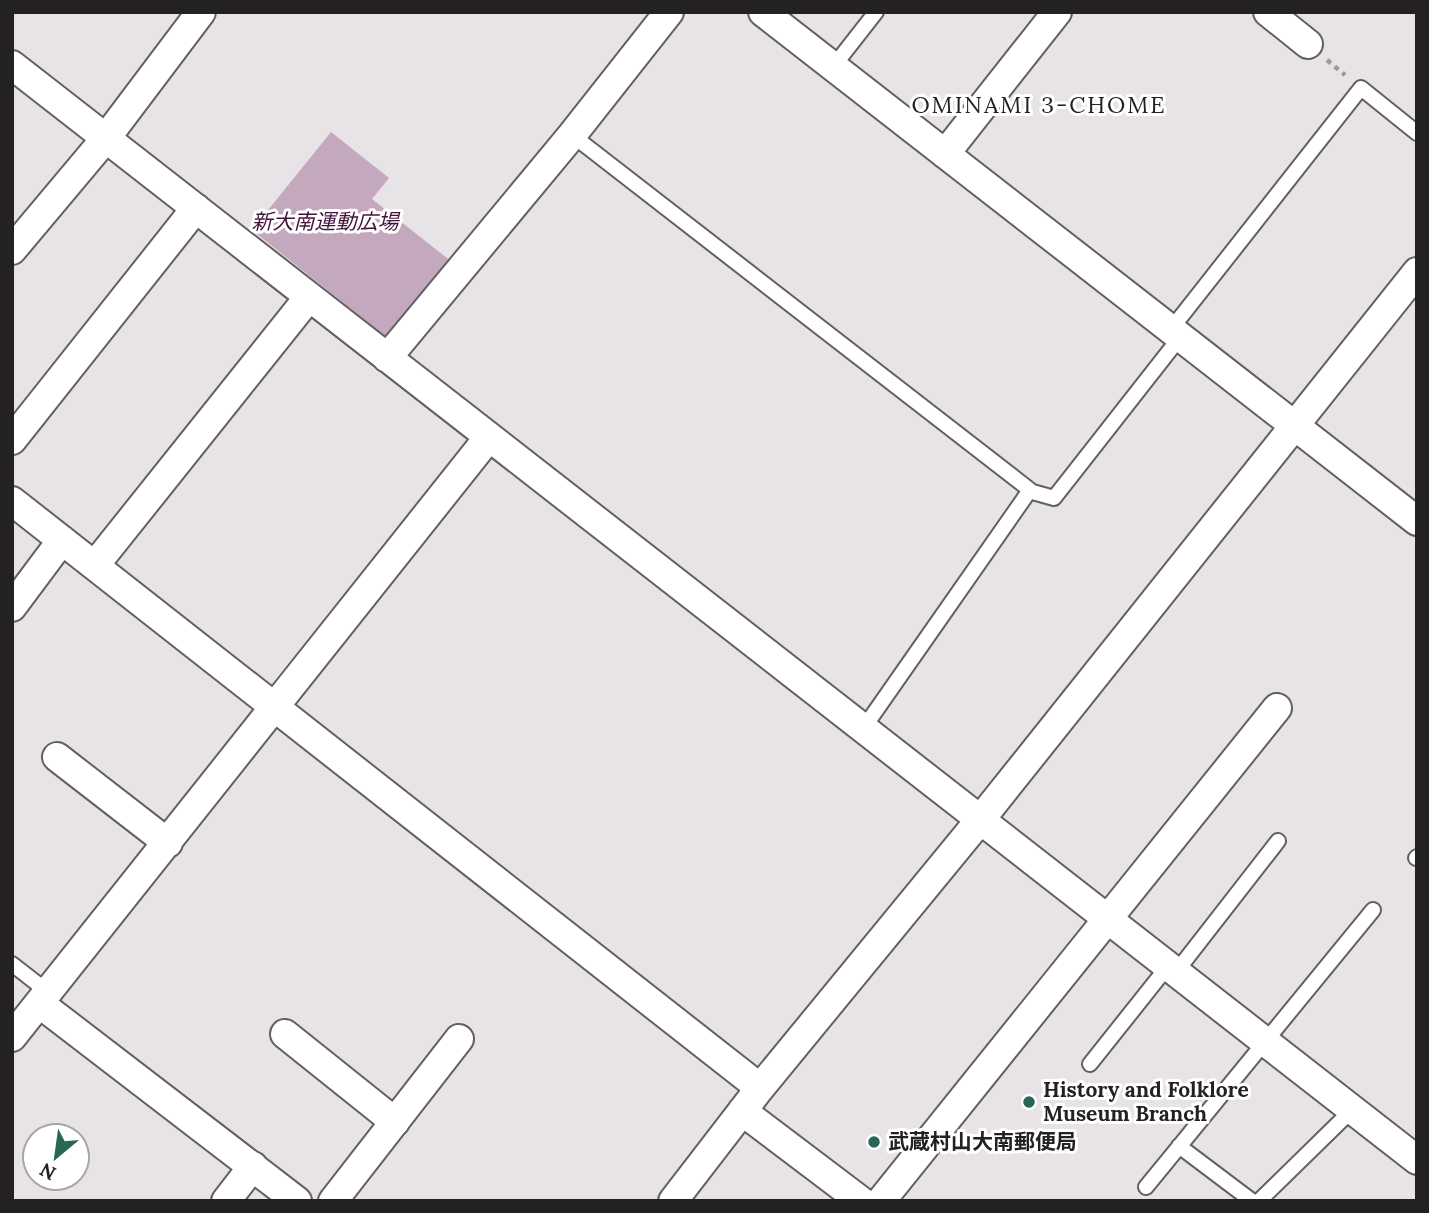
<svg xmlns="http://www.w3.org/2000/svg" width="1429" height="1213" font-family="Lora,'Noto Sans JP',serif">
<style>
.green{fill:#c4a8bd}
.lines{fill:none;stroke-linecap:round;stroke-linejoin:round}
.service-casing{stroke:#635f62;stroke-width:18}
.minor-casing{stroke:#635f62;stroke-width:32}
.path{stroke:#9c989b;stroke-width:4.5;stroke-dasharray:5 5;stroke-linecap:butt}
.service{stroke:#fff;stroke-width:14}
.minor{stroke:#fff;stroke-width:28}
.poi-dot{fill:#286755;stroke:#fff;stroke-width:2.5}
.labels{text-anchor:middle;stroke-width:6;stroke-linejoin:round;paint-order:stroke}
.park-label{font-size:21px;font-style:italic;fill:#42143b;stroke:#fff}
.poi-label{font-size:21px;font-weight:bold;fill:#232122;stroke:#fff;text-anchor:start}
.neighbourhood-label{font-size:23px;letter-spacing:2px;fill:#232122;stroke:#fff}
</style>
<rect width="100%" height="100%" fill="#e8e3e7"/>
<path class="green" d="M 331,132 L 389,178 L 372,199 L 452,262 L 390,340 L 252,230 Z"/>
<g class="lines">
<defs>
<path id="service" d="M 833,67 L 876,12
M 572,135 L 1030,490 L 863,729
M 1172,328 L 1361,88 L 1417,133
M 1029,491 L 1054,498 L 1181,336
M 1416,858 L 1417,857
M 12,964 L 48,992
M 1176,972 L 1278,841
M 1090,1064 L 1168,966
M 1179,1146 L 1252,1201
M 1146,1187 L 1373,910
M 1259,1201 L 1352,1110"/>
<path id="minor" d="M 763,12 L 1417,521
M 1268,12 L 1308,44
M 12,65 L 1417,1160
M 945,154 L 1057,12
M 12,250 L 106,138 L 201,12
M 387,358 L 572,135 L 669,12
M 12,440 L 196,208
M 12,501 L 760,1088
M 95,565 L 309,297
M 12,607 L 62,540
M 57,757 L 168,843
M 39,1003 L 297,1201
M 285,1034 L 395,1122
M 12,1037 L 489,437
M 742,1111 L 861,1201
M 226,1201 L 253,1166
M 333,1201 L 459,1039
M 673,1201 L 760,1088 L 980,820 L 1417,272
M 881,1201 L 1277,708"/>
</defs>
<use href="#service" class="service-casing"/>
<use href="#minor" class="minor-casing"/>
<path class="path" d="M 1327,60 L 1345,75"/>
<use href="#service" class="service"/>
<use href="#minor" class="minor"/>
</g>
<g class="poi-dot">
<circle cx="1029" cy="1102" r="7"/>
<circle cx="874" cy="1142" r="7"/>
</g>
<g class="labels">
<g class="park-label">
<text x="325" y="229">新大南運動広場</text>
</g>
<g class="poi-label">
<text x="1043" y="1097">History and Folklore<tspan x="1043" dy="24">Museum Branch</tspan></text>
<text x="888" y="1149">武蔵村山大南郵便局</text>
</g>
<g class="neighbourhood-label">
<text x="1039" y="113">OMINAMI 3-CHOME</text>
</g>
</g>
<rect width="1429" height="1213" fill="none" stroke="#232122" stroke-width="28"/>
<g transform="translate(56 1157) rotate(209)"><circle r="33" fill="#ffffff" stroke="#a7a6a7" stroke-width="2"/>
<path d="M0-5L12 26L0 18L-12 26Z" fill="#286755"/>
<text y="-10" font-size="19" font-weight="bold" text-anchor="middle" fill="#232122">N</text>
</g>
</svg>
